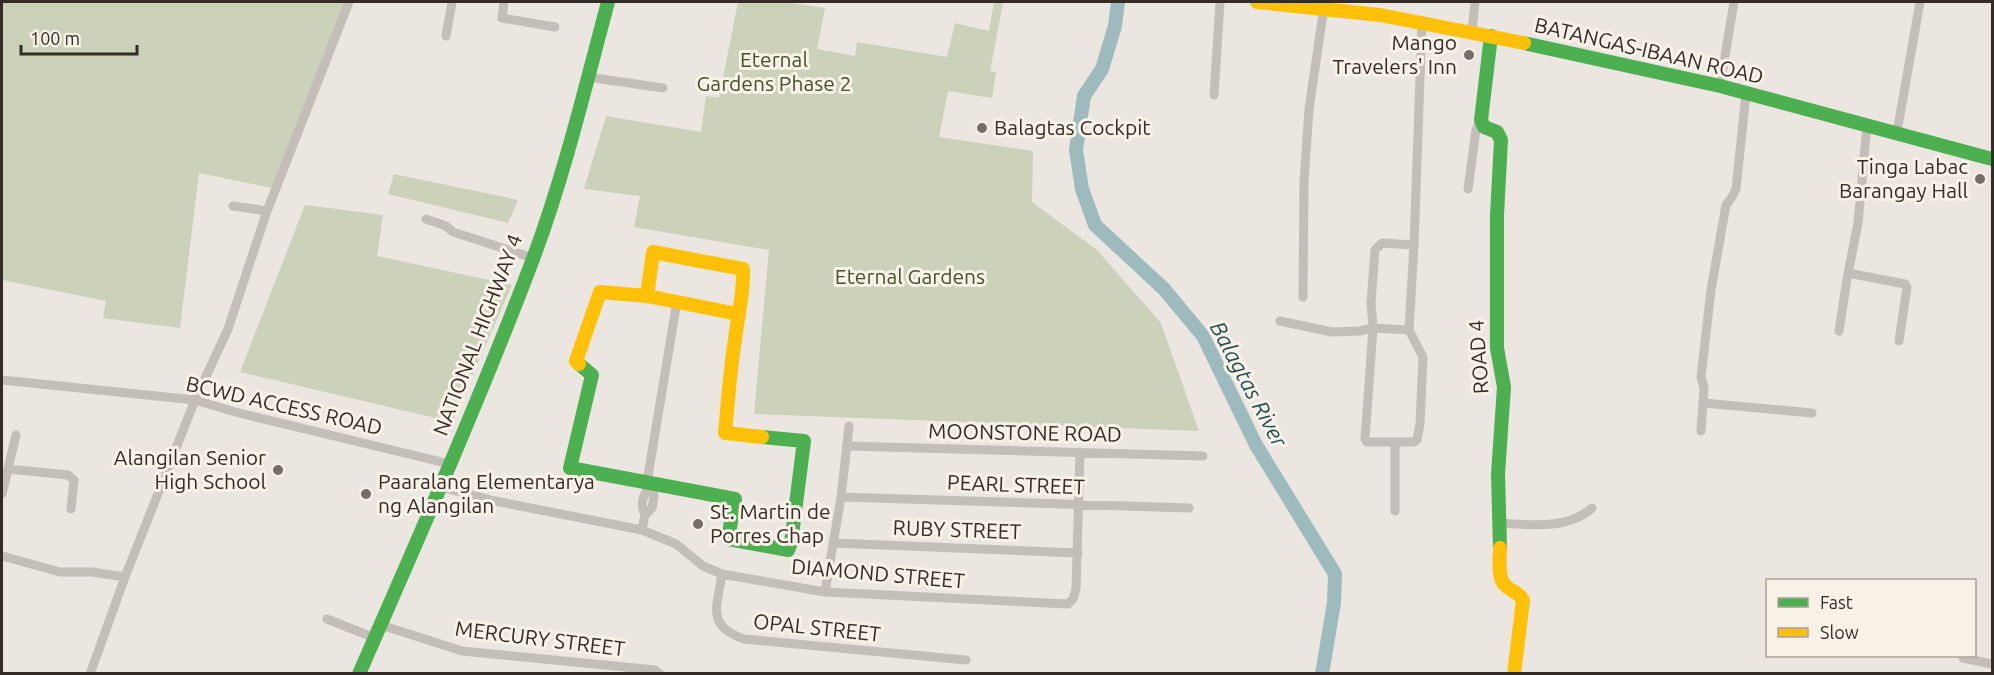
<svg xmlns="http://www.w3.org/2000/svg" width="1994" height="675" font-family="Ubuntu,sans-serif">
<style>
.green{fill:#ccd1ba}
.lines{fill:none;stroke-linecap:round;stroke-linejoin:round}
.river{stroke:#9dbbbc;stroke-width:14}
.street{stroke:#c4beb9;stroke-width:9}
.fast{stroke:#4caf50;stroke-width:14}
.slow{stroke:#ffc107;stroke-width:14}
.poi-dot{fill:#756d68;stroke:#f8f1e7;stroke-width:2}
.labels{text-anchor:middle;stroke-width:6;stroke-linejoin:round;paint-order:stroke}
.poi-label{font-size:21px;fill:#352c27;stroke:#f8f1e7;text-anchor:end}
.street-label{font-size:21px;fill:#352c27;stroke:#f8f1e7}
.park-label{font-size:21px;fill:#43522c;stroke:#f8f1e7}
.water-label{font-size:22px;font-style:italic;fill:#1f4f54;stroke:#f8f1e7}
</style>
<rect width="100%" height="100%" fill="#ebe6e0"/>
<path class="green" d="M 2,2 L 346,2 L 272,188 L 199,173 L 180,328 L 103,318 L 106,301 L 2,280 Z
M 738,2 L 785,2 L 825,8 L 817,49 L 855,56 L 857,42 L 947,57 L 955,23 L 989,31 L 994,2 L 1003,3 L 990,71 L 996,72 L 992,98 L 948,91 L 939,137 L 1033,151 L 1032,202 L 1097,250 L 1161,323 L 1199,431 L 754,414 L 769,250 L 634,227 L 640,196 L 584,189 L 606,116 L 701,132 L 706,96 L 719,98 Z
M 394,174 L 518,200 L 508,223 L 388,194 Z
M 305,205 L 383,215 L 377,256 L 512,285 L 452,422 L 240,372 Z"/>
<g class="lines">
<path class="river" d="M 1118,2 L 1115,26 L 1102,69 L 1084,96 L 1076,150 L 1082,189 L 1095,225 L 1164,289 L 1203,336 L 1256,445 L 1335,574 L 1334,603 L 1322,674"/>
<path class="street" d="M 504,2 L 502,18 L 555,27
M 1472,32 L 1475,2
M 446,36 L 452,2
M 588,77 L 663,88
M 1720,86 L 1734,2
M 1214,95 L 1220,2
M 1897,132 L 1920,2
M 1468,189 L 1476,130 L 1481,120
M 233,206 L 267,211
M 426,219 L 446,226 L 453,232 L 533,258
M 1414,245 L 1382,243 L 1375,250 L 1371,303 L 1373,328 L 1365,439 L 1367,442 L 1414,442 L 1417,440 L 1420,424 L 1423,357 L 1409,330 L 1414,245 L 1422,22
M 1848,273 L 1905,284 L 1907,287 L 1899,341
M 1303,297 L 1304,182 L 1309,109 L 1324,7
M 1280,321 L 1332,332 L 1359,331 L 1373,328 L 1409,330
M 1839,331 L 1847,279 L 1858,223 L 1867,125
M 2,380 L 195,400 L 235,412 L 450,464
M 1703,403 L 1812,413
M 1701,431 L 1704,388 L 1701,377 L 1711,290 L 1726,205 L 1732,197 L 1736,189 L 1746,94
M 1395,442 L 1395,511
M 847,446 L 1203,456
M 8,469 L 68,475 L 74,480 L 71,509
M 647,482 L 677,301
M 441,487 L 495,501 L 642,530 L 676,544 L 703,566 L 722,574 L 825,592 L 1068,604 L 1073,599 L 1076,589 L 1080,452
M 2,494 L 16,435
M 841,497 L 1189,508
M 1499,523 C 1531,525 1567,530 1592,508
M 642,530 L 645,515 L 652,508 L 654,497 L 652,483 C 644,494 639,502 645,515
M 833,543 L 1078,553
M 2,556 L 60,572 L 92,572 L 125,577
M 722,574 C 717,607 706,626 744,639 L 966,660
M 825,592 L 841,497 L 849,426
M 327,619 L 375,638
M 381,625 L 462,651 L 655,670 L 660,674
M 1963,658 L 1992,664
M 90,674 L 125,577 L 195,400 L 228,329 L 267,211 L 349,2"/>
<path class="fast" d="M 1491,36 L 1481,120 L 1484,127 L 1497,132 L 1501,140 L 1497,215 L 1497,348 L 1504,387 L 1498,474 L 1500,548
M 1524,43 L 1720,86 L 1992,159
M 579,364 L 592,375 L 570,468 L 735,499 L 728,539 L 788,550 L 791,543 L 804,441 L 762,437
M 359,674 C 419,537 480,399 533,259 C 564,176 585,88 608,2"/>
<path class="slow" d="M 1257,2 L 1380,15 L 1524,43
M 647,296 L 653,252 L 743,269 C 744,294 738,314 735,339 C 730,370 728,402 725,433 L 762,437
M 579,364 L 576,361 L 600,292 L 647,296 L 738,314
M 1500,548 C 1500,558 1497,578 1505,585 C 1511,592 1518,591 1523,600 L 1514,674"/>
</g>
<g class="poi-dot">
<circle cx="1469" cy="55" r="6"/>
<circle cx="982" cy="128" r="6"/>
<circle cx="1980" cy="179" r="6"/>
<circle cx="278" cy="470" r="6"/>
<circle cx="366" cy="494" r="6"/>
<circle cx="698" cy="524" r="6"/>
</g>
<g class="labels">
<g class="poi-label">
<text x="1457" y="50">Mango<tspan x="1457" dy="24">Travelers' Inn</tspan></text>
<text x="994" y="135" text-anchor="start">Balagtas Cockpit</text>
<text x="1968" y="174">Tinga Labac<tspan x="1968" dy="24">Barangay Hall</tspan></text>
<text x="266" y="465">Alangilan Senior<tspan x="266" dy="24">High School</tspan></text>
<text x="378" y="489" text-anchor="start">Paaralang Elementarya<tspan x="378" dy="24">ng Alangilan</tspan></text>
<text x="710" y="519" text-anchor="start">St. Martin de<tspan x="710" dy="24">Porres Chap</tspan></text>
</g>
<g class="street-label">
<text transform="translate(1649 51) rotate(13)" y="7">BATANGAS-IBAAN ROAD</text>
<text transform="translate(478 335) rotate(-69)" y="7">NATIONAL HIGHWAY 4</text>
<text transform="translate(1479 357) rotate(-94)" y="7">ROAD 4</text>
<text transform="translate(284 406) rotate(13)" y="7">BCWD ACCESS ROAD</text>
<text transform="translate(1025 433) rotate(1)" y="7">MOONSTONE ROAD</text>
<text transform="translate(1016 485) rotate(2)" y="7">PEARL STREET</text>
<text transform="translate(957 530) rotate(2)" y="7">RUBY STREET</text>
<text transform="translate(878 574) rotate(5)" y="7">DIAMOND STREET</text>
<text transform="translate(817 628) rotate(6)" y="7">OPAL STREET</text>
<text transform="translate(540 639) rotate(7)" y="7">MERCURY STREET</text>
</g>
<g class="park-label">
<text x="774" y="67">Eternal<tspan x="774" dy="24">Gardens Phase 2</tspan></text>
<text x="910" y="284">Eternal Gardens</text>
</g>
<g class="water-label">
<text transform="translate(1249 384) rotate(62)" y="8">Balagtas River</text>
</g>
</g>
<rect width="1994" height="675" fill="none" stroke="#352c27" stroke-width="6"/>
<rect x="1766" y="579" width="210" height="78" fill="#f8f1e7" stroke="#aaa29a" stroke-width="1.5"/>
<rect x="1778" y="598" width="30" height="9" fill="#4caf50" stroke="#aaa29a" stroke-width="1.5"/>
<text x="1820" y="609" font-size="18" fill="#352c27">Fast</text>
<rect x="1778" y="628" width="30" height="9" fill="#ffc107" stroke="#aaa29a" stroke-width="1.5"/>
<text x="1820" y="639" font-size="18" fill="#352c27">Slow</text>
<path d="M21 45v9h116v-9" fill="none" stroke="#352c27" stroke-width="3"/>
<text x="30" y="45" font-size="18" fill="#352c27" stroke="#f8f1e7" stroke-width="4.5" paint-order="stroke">100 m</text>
</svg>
